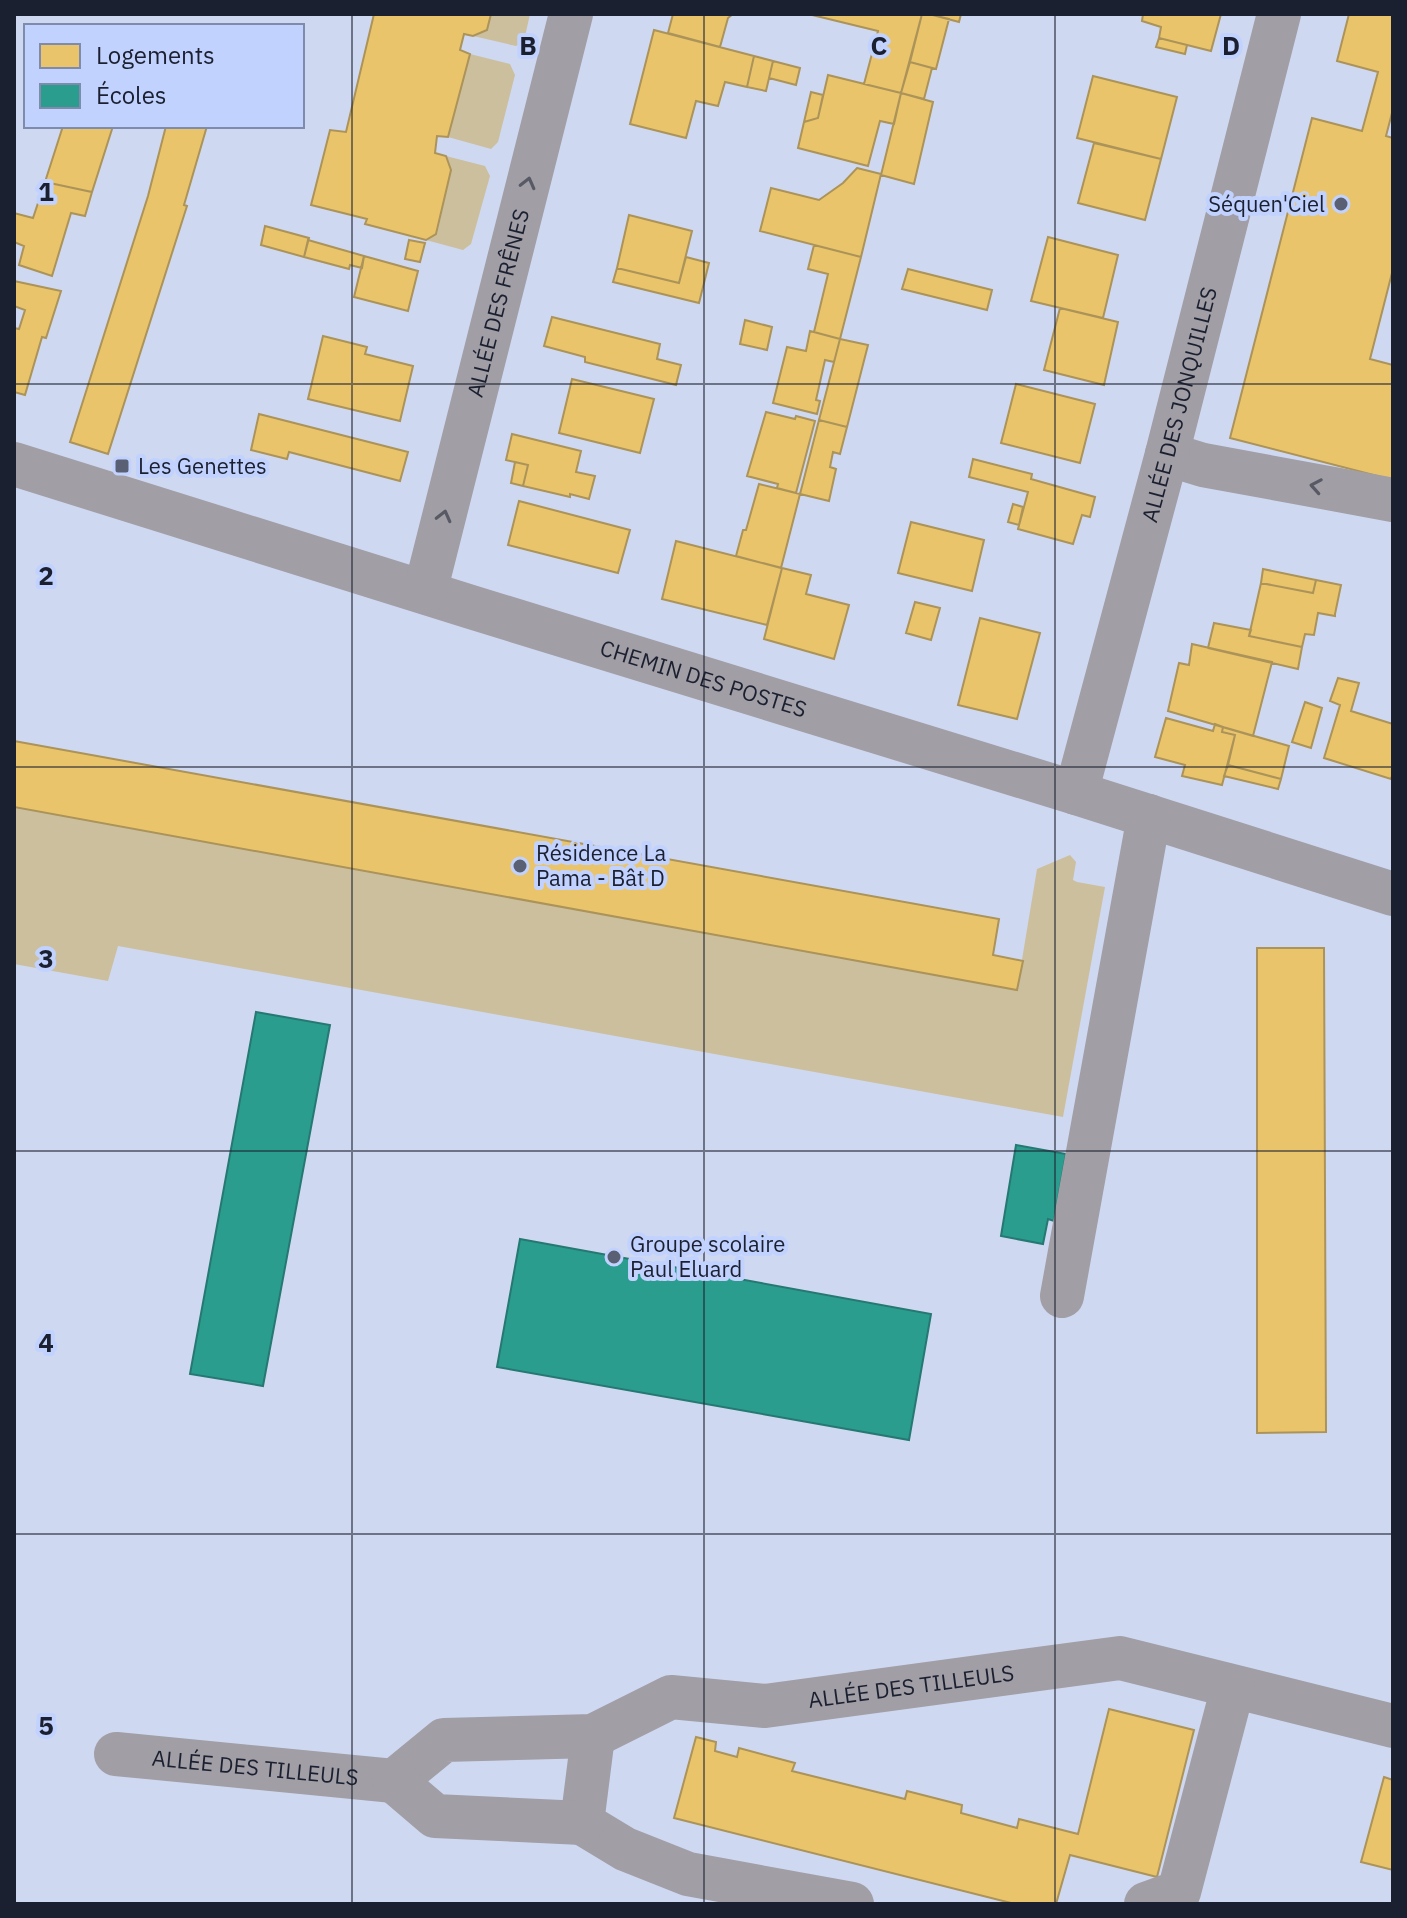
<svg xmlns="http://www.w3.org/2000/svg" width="1407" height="1918" font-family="'IBM Plex Sans',sans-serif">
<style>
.green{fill:#ccbf9e}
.homes{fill:#e9c46a;stroke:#ab9359;stroke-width:2}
.schools{fill:#2a9d8f;stroke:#267872;stroke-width:2}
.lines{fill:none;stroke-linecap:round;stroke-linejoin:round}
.minor{stroke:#a19ea6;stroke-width:44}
.oneway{stroke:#575965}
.grid{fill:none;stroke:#1b2030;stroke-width:2;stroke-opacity:0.55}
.poi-dot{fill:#5a6074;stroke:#c2d2fe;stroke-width:3}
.labels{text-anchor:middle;stroke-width:8;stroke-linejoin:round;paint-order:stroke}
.poi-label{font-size:22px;fill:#1b2030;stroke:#c2d2fe;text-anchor:start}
.street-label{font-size:22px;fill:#1b2030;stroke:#c2d2fe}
.grid-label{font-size:26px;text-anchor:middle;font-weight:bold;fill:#1b2030;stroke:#c2d2fe;stroke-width:8;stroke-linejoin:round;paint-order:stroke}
</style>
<rect width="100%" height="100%" fill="#cfd8f1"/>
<path class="green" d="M 491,14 L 530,14 L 524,41 L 516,46 L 473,36 L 487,30 Z
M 470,54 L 510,64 L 515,75 L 498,142 L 491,149 L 448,137 Z
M 446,156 L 485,166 L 490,176 L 471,244 L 463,250 L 426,240 L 437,234 L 451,171 Z
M 14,807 L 1017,990 L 1037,869 L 1070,855 L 1076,862 L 1073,880 L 1077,882 L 1105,887 L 1063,1117 L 118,946 L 108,981 L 14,964 Z"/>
<path class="homes" d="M 374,14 L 491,14 L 487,30 L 473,36 L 464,34 L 460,50 L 470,54 L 448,137 L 437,136 L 435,153 L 446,156 L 451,170 L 436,234 L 426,240 L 365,224 L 367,219 L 311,205 L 330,130 L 346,132 Z
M 673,14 L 733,14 L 728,18 L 720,47 L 668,33 Z
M 808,14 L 922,14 L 901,93 L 864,84 L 878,31 Z
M 922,14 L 929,14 L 949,19 L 936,69 L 910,62 Z
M 929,14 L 961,14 L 959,22 Z
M 1143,14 L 1221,14 L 1211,51 L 1159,38 L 1161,27 L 1142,21 Z
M 1349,14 L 1393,14 L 1393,109 L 1386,136 L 1393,138 L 1393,269 L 1370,359 L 1393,365 L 1393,480 L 1230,438 L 1312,118 L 1362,131 L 1378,72 L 1337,61 Z
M 654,30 L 754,56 L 747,87 L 725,82 L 718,106 L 696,101 L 686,138 L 630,124 Z
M 1159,38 L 1187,45 L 1185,54 L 1156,47 Z
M 754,56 L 773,61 L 766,91 L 747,87 Z
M 773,61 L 800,68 L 796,85 L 769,78 Z
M 910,62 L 932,68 L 924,99 L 901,93 Z
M 828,75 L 901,93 L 894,124 L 880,121 L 868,166 L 798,148 L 804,122 L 818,118 Z
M 1093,76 L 1177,97 L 1161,159 L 1077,138 Z
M 811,92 L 823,95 L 818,118 L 804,122 Z
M 901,93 L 933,102 L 914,184 L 881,175 Z
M 63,126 L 113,126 L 92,192 L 45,182 Z
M 166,126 L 207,126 L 184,205 L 187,206 L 108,454 L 70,442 L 148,196 Z
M 1094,143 L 1161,159 L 1145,220 L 1078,203 Z
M 857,168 L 881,174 L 861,257 L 760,231 L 771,188 L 819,200 L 843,183 Z
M 45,182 L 92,192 L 85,216 L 71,213 L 52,276 L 19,265 L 24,246 L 14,242 L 14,213 L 33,218 Z
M 629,215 L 692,231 L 679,283 L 617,268 Z
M 265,226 L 309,238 L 304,257 L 261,245 Z
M 1048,237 L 1118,255 L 1103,318 L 1031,301 Z
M 308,240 L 364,256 L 362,268 L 350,265 L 349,269 L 304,257 Z
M 409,240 L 425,243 L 420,262 L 405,259 Z
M 814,245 L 861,257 L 840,339 L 814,332 L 828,274 L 808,269 Z
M 364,256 L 418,271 L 408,311 L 354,297 Z
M 686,257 L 709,263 L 699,303 L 613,282 L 617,268 L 679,283 Z
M 908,269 L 992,290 L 987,310 L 902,289 Z
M 14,281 L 61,291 L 46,338 L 42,337 L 25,395 L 14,392 L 14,328 L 19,329 L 25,310 L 14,306 Z
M 1060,308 L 1118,322 L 1104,385 L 1044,370 Z
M 552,317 L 660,344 L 657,359 L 681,365 L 676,385 L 585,362 L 585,357 L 544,346 Z
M 745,320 L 772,327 L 767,350 L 740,344 Z
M 810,331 L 840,339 L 834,362 L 825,360 L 816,400 L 820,401 L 817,414 L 773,403 L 787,347 L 806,351 Z
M 323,336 L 367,347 L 365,354 L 413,366 L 400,421 L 308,399 Z
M 840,339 L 868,345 L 847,427 L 819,420 Z
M 572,379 L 654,399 L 640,453 L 559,433 Z
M 1016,384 L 1095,404 L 1080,463 L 1001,443 Z
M 766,412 L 795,419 L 796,416 L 815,421 L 796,493 L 777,488 L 778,484 L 747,476 Z
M 259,414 L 408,452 L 400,481 L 289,452 L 287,459 L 251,450 Z
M 819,420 L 847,427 L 840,454 L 833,452 L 830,467 L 836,469 L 829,501 L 800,494 Z
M 512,434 L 581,451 L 576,472 L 595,476 L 589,499 L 570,494 L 570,497 L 523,486 L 528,465 L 506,460 Z
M 973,459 L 1032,474 L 1031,479 L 1095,497 L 1090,517 L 1082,515 L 1073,544 L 1018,529 L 1028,492 L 969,477 Z
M 515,462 L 528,465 L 523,486 L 511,483 Z
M 759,484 L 800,494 L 781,568 L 736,556 L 743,530 L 746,530 Z
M 519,501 L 630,530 L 618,573 L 508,545 Z
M 1013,504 L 1023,507 L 1019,525 L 1008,522 Z
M 911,522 L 984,540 L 972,591 L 898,573 Z
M 676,541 L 782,568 L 767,625 L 662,599 Z
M 782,568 L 811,575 L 806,594 L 849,605 L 834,659 L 764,639 Z
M 1263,569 L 1316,580 L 1313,593 L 1261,583 Z
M 1316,580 L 1341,585 L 1335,614 L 1335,616 L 1318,613 L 1314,635 L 1305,634 L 1302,647 L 1249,636 L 1261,583 L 1313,593 Z
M 915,602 L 940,608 L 931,640 L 906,633 Z
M 980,618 L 1040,633 L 1017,719 L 958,705 Z
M 1214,623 L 1251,630 L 1249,636 L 1302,647 L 1298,669 L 1208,648 Z
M 1192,644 L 1272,662 L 1253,736 L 1168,711 L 1179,663 L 1189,665 Z
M 1338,678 L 1359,683 L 1351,711 L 1393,724 L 1393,773 L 1391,779 L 1324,758 L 1340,705 L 1330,701 Z
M 1305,702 L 1322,708 L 1311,748 L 1292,742 Z
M 1166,718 L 1213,731 L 1215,724 L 1223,727 L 1222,732 L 1235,735 L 1222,785 L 1182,776 L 1185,765 L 1155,757 Z
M 1223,727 L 1289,746 L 1281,779 L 1228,765 L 1235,735 L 1222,732 Z
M 14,741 L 999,919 L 993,955 L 1023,961 L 1017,990 L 14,807 Z
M 1228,765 L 1281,779 L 1278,789 L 1224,776 Z
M 1257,948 L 1324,948 L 1326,1432 L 1257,1433 Z
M 1109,1709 L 1194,1730 L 1157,1877 L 1070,1855 L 1056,1904 L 1015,1904 L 674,1818 L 696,1737 L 716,1742 L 715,1751 L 737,1757 L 739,1748 L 795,1763 L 792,1771 L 905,1799 L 907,1791 L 962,1805 L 961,1813 L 1017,1828 L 1019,1819 L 1078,1834 Z
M 1384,1777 L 1393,1780 L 1393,1870 L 1361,1862 Z"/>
<path class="schools" d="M 256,1012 L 330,1025 L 263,1386 L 190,1374 Z
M 1016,1145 L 1066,1154 L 1054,1221 L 1048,1219 L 1043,1244 L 1001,1236 Z
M 520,1239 L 931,1314 L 909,1440 L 497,1367 Z"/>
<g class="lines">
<g class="minor">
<path d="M 1167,454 L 1203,465 L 1393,500"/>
<path id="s1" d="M 14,464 L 471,607 L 1076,793 L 1393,894"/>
<path id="s2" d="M 425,592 L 571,14"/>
<path id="s3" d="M 1076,793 L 1167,454 L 1279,14"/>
<path d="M 1062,1296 L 1149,816"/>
<path d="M 593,1736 L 582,1823 L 625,1849 L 688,1874 L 852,1904"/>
<path id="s4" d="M 116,1754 L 394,1781 L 444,1740 L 593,1736 L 671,1697 L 765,1706 L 1120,1658 L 1393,1726"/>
<path d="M 394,1781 L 435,1816 L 582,1823"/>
<path d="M 1146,1904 L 1179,1892 L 1233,1687"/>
</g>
</g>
<defs><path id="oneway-chevron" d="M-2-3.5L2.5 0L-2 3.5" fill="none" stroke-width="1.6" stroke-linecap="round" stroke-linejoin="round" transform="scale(2)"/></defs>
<g class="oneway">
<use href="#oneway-chevron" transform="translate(528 183) rotate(-76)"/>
<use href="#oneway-chevron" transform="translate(1316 486) rotate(-170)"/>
<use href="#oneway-chevron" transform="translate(444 516) rotate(-76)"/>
</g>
<path class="grid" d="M 352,14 L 352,1904M 704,14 L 704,1904M 1055,14 L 1055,1904M 14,384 L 1393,384M 14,767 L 1393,767M 14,1151 L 1393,1151M 14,1534 L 1393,1534"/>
<g class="poi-dot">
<circle cx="1341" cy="204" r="8"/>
<rect x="114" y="458" width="16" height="16" rx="4"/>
<circle cx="520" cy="866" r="8"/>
<circle cx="614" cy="1257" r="8"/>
</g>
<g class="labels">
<g class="poi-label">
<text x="1325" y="212" text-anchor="end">Séquen'Ciel</text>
<text x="138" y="474">Les Genettes</text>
<text x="536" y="861">Résidence La<tspan x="536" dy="25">Pama - Bât D</tspan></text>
<text x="630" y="1252">Groupe scolaire<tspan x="630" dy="25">Paul Eluard</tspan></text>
</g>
<g class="street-label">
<text dy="8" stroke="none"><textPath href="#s2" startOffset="298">ALLÉE DES FRÊNES</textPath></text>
<text dy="8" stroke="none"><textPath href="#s3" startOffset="402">ALLÉE DES JONQUILLES</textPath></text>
<text dy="8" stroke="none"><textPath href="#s1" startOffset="722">CHEMIN DES POSTES</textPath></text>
<text dy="8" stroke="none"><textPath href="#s4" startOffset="822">ALLÉE DES TILLEULS</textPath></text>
<text dy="8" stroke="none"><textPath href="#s4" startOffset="140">ALLÉE DES TILLEULS</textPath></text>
</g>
</g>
<g class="grid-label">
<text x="528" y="55">B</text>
<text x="879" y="55">C</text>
<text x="1231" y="55">D</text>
<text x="46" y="201">1</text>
<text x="46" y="585">2</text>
<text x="46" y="968">3</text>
<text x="46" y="1352">4</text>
<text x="46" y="1735">5</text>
</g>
<rect width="1407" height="1918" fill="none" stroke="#1b2030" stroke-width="32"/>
<rect x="24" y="24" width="280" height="104" fill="#c2d2fe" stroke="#7f8bac" stroke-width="2"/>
<rect x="40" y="44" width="40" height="24" fill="#e9c46a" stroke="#7f8bac" stroke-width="2"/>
<text x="96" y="64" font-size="24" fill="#1b2030">Logements</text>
<rect x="40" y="84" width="40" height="24" fill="#2a9d8f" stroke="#7f8bac" stroke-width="2"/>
<text x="96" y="104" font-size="24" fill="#1b2030">Écoles</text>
</svg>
